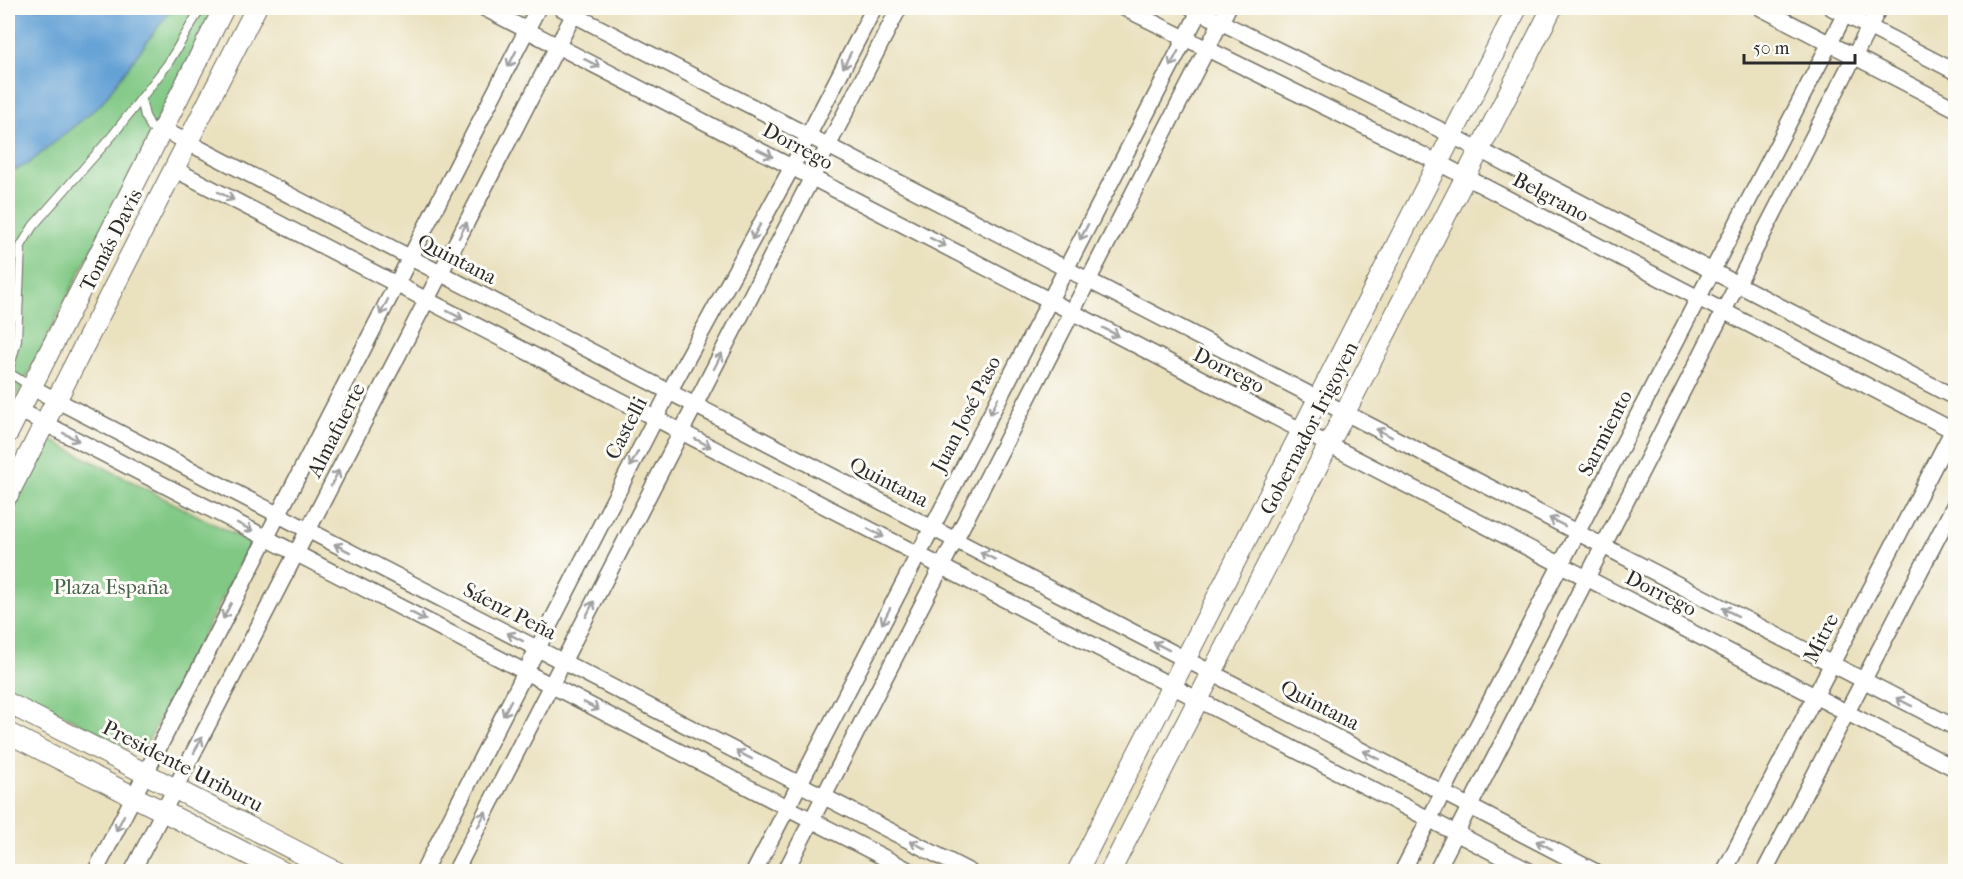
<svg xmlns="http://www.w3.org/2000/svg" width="1963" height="879" font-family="'IM FELL French Canon',serif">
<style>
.green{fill:#80c884;stroke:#567a58;stroke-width:1.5}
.water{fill:#64a1d5;stroke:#486680;stroke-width:1.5}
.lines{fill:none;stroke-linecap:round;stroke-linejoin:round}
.service-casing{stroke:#6e6b5f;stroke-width:10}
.minor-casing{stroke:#6e6b5f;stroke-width:18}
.tertiary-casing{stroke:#6e6b5f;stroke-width:22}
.service{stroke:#fff;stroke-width:8}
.minor{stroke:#fff;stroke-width:15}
.tertiary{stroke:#fff;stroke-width:20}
.oneway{stroke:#a0a0a0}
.labels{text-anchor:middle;stroke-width:6;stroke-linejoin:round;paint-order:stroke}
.street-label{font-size:21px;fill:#2b2b2b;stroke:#fdfcf7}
.park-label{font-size:21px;fill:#49624a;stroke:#fdfcf7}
</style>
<rect width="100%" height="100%" fill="#fdfcf7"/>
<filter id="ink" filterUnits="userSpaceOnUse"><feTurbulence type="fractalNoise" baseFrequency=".0167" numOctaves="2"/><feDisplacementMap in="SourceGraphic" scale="12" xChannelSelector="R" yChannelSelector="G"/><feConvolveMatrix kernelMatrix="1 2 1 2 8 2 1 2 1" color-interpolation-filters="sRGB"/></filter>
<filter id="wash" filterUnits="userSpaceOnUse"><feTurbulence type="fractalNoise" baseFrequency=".008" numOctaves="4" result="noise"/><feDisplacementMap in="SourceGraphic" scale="24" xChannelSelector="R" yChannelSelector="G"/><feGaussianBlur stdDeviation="1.35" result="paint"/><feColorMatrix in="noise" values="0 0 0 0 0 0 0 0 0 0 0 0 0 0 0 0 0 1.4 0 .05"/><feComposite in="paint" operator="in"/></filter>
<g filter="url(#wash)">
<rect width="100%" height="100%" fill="#eae1bf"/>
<path class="green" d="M 8,8 L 215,8 L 8,413 Z
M 43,436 L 251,543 L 141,755 L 8,686 L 8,505 Z"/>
<path class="water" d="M 8,8 L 172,8 L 101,104 L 28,164 L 8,173 Z"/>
</g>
<g filter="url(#ink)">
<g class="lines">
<defs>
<path id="service" d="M 141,99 L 145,116 L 151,127 L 161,129
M 8,372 L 30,386
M 8,374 L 17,341 L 21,246 L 33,226 L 112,136 L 167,65 L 201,8"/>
<path id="minor" d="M 484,8 L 1956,769
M 561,8 L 1956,728
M 1124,8 L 1437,162 L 1956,432
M 1192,8 L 1451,135 L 1956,398
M 1761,8 L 1956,109
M 1832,8 L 1956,72
M 162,129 L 1596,872
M 174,169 L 1531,872
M 31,387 L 970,872
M 19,410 L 912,872
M 95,872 L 538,8
M 132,872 L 577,8
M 423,872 L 669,392 L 792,167 L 874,8
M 455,872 L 899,8
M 754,872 L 1201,8
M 785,872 L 1228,8
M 1402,872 L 1848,8
M 1436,872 L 1879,8
M 1724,872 L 1956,424
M 1764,872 L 1956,502"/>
<path id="tertiary" d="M 8,433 L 224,8
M 8,495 L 256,8
M 8,703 L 337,872
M 8,733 L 283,872
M 1077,872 L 1517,8
M 1110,872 L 1552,8"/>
</defs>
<use href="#service" class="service-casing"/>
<use href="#minor" class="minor-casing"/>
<use href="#tertiary" class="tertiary-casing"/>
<use href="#service" class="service"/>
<use href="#minor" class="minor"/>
<use href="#tertiary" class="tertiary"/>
</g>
<defs><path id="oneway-shaft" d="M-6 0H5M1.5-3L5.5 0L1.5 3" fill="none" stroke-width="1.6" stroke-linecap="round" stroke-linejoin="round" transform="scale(1.5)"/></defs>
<g class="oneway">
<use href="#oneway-shaft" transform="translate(512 59) rotate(117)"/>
<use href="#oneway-shaft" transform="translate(1174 59) rotate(118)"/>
<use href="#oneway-shaft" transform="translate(847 60) rotate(117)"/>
<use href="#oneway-shaft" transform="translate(592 63) rotate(27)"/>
<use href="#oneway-shaft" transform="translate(765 153) rotate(27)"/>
<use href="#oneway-shaft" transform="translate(226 196) rotate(27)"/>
<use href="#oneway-shaft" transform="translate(463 230) rotate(-63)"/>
<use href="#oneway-shaft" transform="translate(756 232) rotate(119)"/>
<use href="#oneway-shaft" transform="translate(1084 232) rotate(118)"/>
<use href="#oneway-shaft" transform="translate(938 242) rotate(27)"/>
<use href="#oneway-shaft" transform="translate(384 307) rotate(117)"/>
<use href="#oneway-shaft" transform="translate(455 315) rotate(27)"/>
<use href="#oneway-shaft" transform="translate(1111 332) rotate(27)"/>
<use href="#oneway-shaft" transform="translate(718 361) rotate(-63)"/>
<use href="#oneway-shaft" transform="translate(994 406) rotate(117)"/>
<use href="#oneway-shaft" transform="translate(1384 433) rotate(-153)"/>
<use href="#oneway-shaft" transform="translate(71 437) rotate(27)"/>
<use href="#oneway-shaft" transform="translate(703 443) rotate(27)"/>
<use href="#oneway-shaft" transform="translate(634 459) rotate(117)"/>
<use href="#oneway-shaft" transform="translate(335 478) rotate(-63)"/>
<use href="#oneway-shaft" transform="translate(1557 522) rotate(-153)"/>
<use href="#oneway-shaft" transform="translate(245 527) rotate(27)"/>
<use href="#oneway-shaft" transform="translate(876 533) rotate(27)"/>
<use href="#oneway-shaft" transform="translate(342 548) rotate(-153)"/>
<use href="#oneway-shaft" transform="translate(988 556) rotate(-153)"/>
<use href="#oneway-shaft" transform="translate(590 609) rotate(-63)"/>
<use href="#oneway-shaft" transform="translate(227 611) rotate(117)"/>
<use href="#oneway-shaft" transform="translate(1730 612) rotate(-153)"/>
<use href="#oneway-shaft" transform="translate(418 616) rotate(27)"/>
<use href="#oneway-shaft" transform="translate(886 616) rotate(117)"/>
<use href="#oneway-shaft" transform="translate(515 637) rotate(-153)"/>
<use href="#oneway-shaft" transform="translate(1161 646) rotate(-153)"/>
<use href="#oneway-shaft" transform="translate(1904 702) rotate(-153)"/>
<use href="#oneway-shaft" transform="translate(591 706) rotate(27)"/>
<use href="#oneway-shaft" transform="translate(507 708) rotate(117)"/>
<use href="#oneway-shaft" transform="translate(198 745) rotate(-63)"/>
<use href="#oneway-shaft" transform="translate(744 755) rotate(-153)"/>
<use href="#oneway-shaft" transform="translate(1371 755) rotate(-153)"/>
<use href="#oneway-shaft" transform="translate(482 819) rotate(-63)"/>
<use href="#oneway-shaft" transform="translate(120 823) rotate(117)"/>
<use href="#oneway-shaft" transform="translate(918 845) rotate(-153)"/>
<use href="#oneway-shaft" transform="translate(1544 845) rotate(-153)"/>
</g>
</g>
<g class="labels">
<g class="street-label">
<text transform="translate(798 146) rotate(28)" y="7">Dorrego</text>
<text transform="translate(1551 197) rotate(28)" y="7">Belgrano</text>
<text transform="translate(111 240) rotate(-63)" y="7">Tomás Davis</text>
<text transform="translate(457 259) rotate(27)" y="7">Quintana</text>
<text transform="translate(1229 370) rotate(27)" y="7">Dorrego</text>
<text transform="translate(966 414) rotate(-63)" y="7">Juan José Paso</text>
<text transform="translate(626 428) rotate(-63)" y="7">Castelli</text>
<text transform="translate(1309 428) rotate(-63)" y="7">Gobernador Irigoyen</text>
<text transform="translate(336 430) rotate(-63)" y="7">Almafuerte</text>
<text transform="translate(1605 433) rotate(-63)" y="7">Sarmiento</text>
<text transform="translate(889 482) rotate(27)" y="7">Quintana</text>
<text transform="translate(1661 593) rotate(27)" y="7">Dorrego</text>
<text transform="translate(510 611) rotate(27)" y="7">Sáenz Peña</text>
<text transform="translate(1821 638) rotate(-63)" y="7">Mitre</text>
<text transform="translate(1320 705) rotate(27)" y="7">Quintana</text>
<text transform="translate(183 766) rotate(27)" y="7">Presidente Uriburu</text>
</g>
<g class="park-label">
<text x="111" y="594">Plaza España</text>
</g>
</g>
<rect width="1963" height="879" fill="none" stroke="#fdfcf7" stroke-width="30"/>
<path d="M1744 54v9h111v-9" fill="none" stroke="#2b2b2b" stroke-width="3"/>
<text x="1753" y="54" font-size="18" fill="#2b2b2b" stroke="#fdfcf7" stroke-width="4.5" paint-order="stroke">50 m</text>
</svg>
